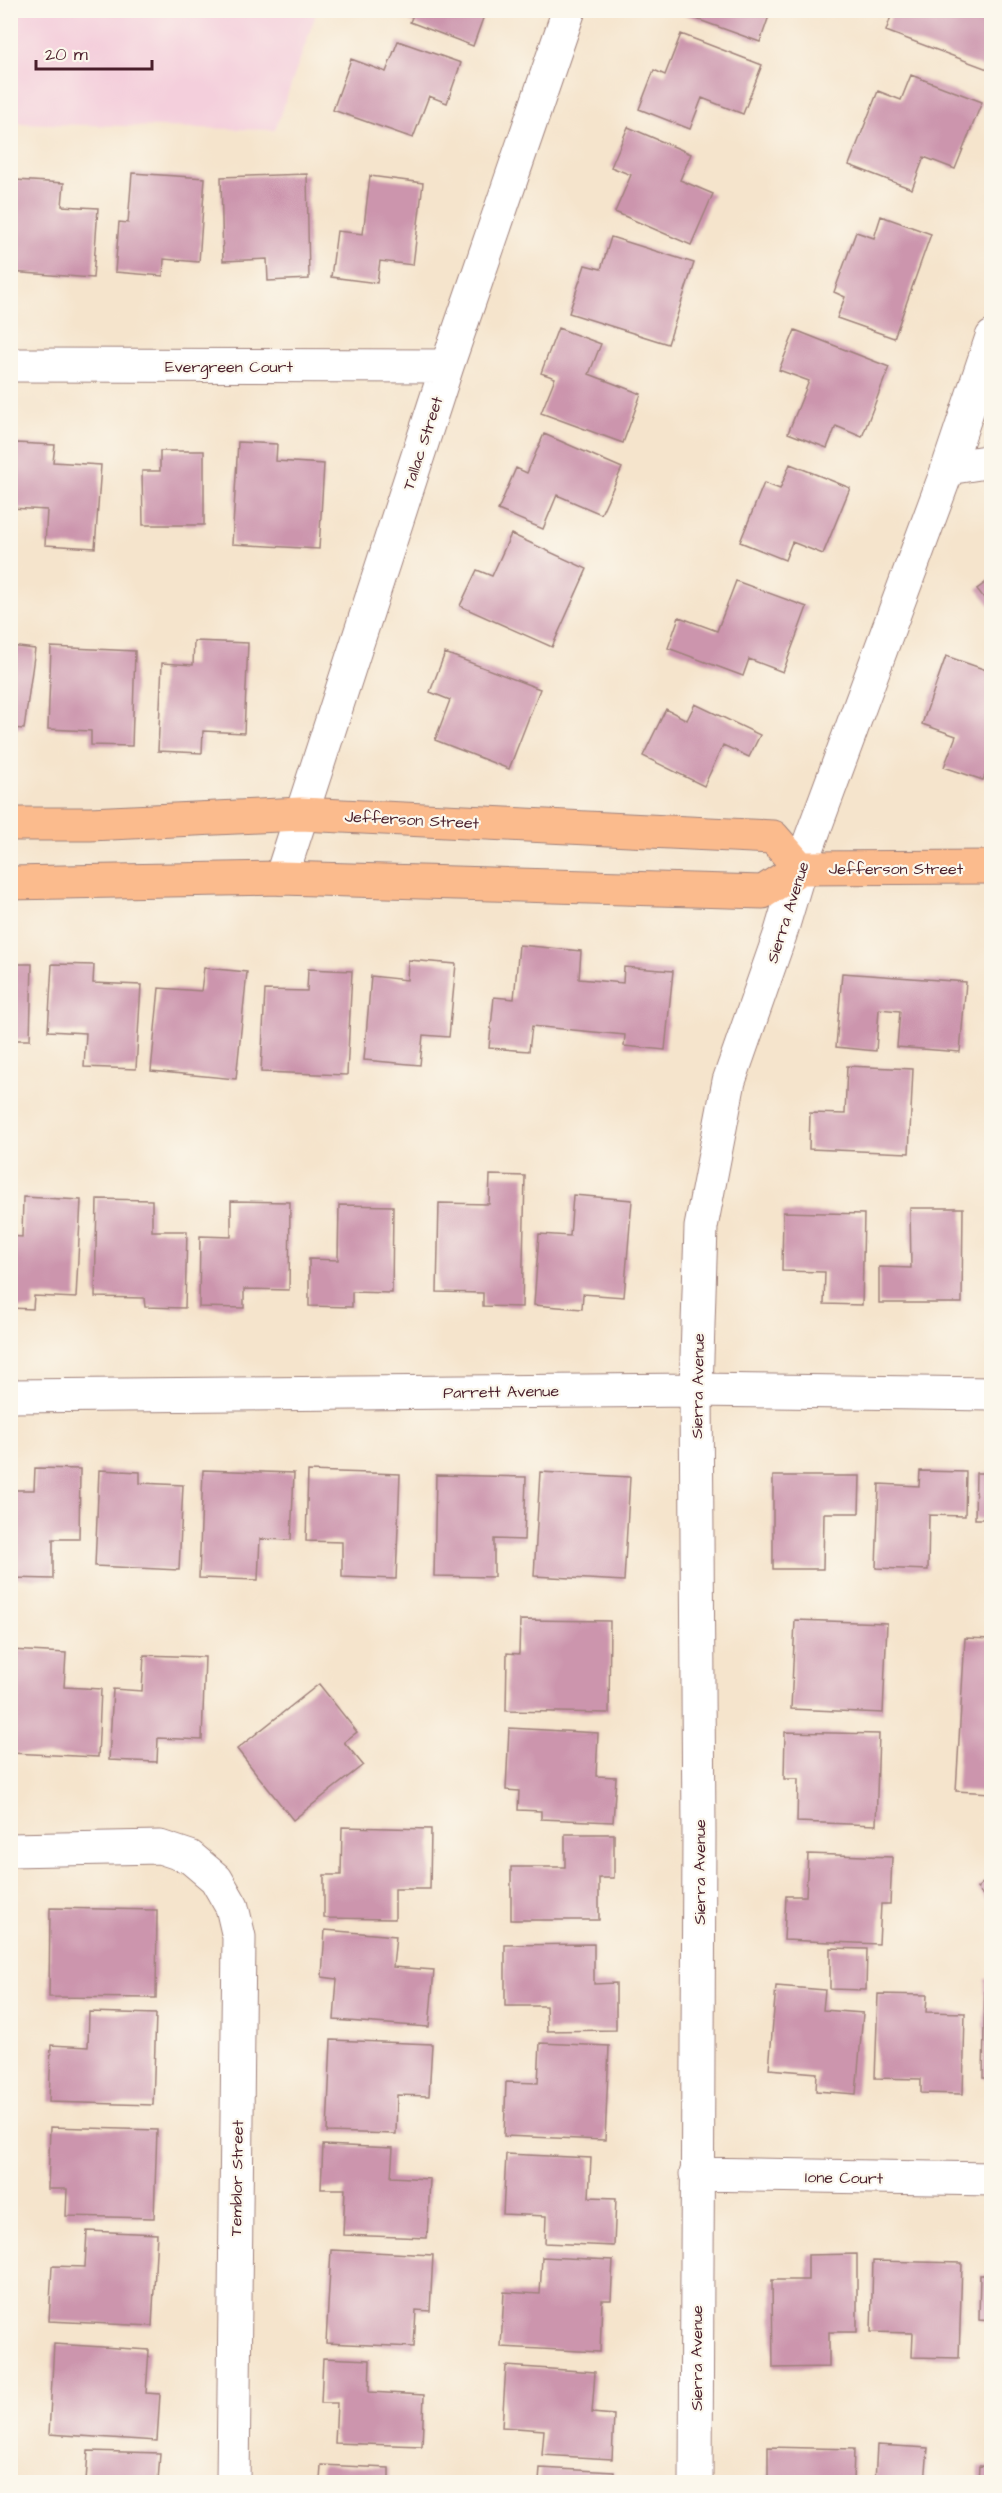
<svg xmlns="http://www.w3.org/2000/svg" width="1002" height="2493" font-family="'Architects Daughter',sans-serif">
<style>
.built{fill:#f4cfdc}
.building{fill:#cc95ad}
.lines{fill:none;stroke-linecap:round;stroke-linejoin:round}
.minor-casing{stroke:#a0827c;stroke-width:35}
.major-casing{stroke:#a0827c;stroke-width:35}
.minor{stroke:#fff;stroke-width:33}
.major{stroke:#fbbb8d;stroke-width:33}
.labels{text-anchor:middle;stroke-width:4.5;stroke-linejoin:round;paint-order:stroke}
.street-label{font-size:16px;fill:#4a1f2b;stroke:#fbf7ec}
</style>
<rect width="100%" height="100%" fill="#fbf7ec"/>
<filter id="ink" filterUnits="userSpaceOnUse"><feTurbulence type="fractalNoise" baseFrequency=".0167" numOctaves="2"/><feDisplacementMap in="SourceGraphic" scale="12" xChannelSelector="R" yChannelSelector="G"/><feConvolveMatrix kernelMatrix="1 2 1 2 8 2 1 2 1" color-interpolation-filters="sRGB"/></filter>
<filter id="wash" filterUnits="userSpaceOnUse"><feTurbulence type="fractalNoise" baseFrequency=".008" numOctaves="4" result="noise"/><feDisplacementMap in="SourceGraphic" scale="24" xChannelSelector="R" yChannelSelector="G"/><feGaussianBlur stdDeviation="1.35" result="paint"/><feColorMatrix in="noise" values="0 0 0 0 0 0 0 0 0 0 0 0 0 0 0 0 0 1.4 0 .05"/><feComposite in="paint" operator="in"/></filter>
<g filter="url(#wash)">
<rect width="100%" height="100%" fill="#f5e4cc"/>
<path class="built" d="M 11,10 L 317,10 L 317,11 L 275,130 L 11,123 Z"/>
<g id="blocks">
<path class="building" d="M 415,10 L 486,10 L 473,46 L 410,22 Z
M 681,10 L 771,10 L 760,42 L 680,13 Z
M 893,10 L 921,10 L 941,18 L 944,10 L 992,10 L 990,70 L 886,31 Z
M 681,34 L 762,65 L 743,114 L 702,98 L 690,129 L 639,109 L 654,70 L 665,75 Z
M 398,41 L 461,63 L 447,103 L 429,96 L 413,138 L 333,110 L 351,59 L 386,72 Z
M 911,75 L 982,102 L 955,169 L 924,157 L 912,189 L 849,165 L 878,91 L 901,100 Z
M 628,127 L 691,154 L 680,180 L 713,194 L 691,245 L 615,212 L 631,175 L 611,167 Z
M 132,173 L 205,178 L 199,262 L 164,259 L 163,276 L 115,272 L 119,222 L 128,223 Z
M 307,174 L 309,279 L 268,281 L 267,259 L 223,261 L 221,177 Z
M 370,176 L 423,183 L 413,265 L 380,261 L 377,283 L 331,277 L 337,231 L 363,234 Z
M 15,180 L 64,183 L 62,206 L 98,208 L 93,278 L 10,272 Z
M 881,216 L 931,234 L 894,338 L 837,318 L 845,297 L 834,292 L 856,232 L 874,238 Z
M 611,237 L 694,263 L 668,344 L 569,313 L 585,265 L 601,269 Z
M 558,328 L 601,344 L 589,374 L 641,394 L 623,443 L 541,413 L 555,378 L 541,373 Z
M 795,330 L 889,367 L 862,437 L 836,426 L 827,448 L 788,433 L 809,381 L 779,370 Z
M 544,434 L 622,468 L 601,514 L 557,495 L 543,529 L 498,510 L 516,468 L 527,473 Z
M 238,442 L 277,444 L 276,461 L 324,464 L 319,549 L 232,544 Z
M 16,443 L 55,445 L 53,462 L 101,465 L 95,548 L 45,545 L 47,510 L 11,508 Z
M 160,451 L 204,451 L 204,525 L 143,525 L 142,471 L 160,471 Z
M 790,464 L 850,488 L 823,554 L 792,542 L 785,560 L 740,542 L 764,483 L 780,489 Z
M 511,534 L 587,569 L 552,647 L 460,606 L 477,570 L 492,576 Z
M 992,578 L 992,608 L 977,589 Z
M 736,581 L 807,607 L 783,672 L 749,659 L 743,676 L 668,648 L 679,617 L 717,631 Z
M 194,641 L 248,643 L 244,733 L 203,731 L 202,753 L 158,751 L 162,663 L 193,665 Z
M 10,646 L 35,649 L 24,729 L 10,728 Z
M 51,647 L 135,651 L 132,746 L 91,745 L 91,731 L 48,729 Z
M 445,653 L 540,689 L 509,769 L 435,740 L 450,700 L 430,692 Z
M 946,656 L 992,672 L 992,758 L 983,780 L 944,767 L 956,736 L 922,724 Z
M 695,704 L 760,735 L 749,757 L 723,745 L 704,786 L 643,756 L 666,709 L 687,720 Z
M 519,945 L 581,951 L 579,979 L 623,983 L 624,967 L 673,971 L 665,1050 L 624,1046 L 625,1035 L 532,1026 L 529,1051 L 489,1048 L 494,997 L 514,999 Z
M 408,960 L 456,964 L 449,1037 L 423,1035 L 420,1065 L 364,1060 L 371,976 L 407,980 Z
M 10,964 L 32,964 L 30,1040 L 10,1040 Z
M 52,964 L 94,965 L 93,983 L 141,985 L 136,1069 L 84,1067 L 86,1033 L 48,1031 Z
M 204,968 L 247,972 L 236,1079 L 151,1071 L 159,988 L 201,991 Z
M 308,969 L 352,971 L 347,1075 L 261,1072 L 265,990 L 307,991 Z
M 842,973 L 966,982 L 960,1052 L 897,1047 L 900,1011 L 879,1009 L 876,1051 L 836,1047 Z
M 847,1066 L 913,1069 L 909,1153 L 809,1149 L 810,1113 L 845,1114 Z
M 490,1175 L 525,1176 L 522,1307 L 483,1306 L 483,1293 L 437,1292 L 439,1203 L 489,1204 Z
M 573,1195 L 632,1200 L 624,1297 L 583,1294 L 582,1309 L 534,1305 L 539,1234 L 570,1236 Z
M 23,1197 L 81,1200 L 76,1298 L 34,1296 L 33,1309 L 10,1308 L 10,1236 L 22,1237 Z
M 97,1199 L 152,1200 L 152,1231 L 187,1231 L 185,1308 L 145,1307 L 144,1298 L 95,1297 Z
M 231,1201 L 290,1202 L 289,1290 L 244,1289 L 244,1308 L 199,1307 L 200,1236 L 231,1237 Z
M 339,1205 L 393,1206 L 392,1293 L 352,1292 L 352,1307 L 309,1306 L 309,1259 L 338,1260 Z
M 910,1208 L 963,1208 L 962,1303 L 879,1303 L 879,1267 L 911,1268 Z
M 783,1212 L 864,1214 L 862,1305 L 824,1304 L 825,1272 L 782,1271 Z
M 35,1468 L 80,1469 L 79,1539 L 53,1539 L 53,1579 L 10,1578 L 10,1490 L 34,1490 Z
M 99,1470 L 140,1472 L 140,1483 L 183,1485 L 179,1570 L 95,1566 Z
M 203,1470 L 294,1473 L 291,1540 L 260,1539 L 258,1580 L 199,1578 Z
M 308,1471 L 400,1474 L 396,1579 L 342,1577 L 342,1542 L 306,1541 Z
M 920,1471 L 966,1472 L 965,1516 L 929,1515 L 928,1570 L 876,1568 L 879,1484 L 919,1486 Z
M 540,1472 L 630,1477 L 624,1581 L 534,1576 Z
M 976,1473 L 992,1473 L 992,1519 L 975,1519 Z
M 436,1475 L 526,1477 L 524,1540 L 494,1539 L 494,1577 L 434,1576 Z
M 773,1476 L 860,1476 L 859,1513 L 824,1513 L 823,1569 L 773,1569 Z
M 520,1620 L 610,1621 L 609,1713 L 506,1711 L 507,1653 L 519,1654 Z
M 795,1620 L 887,1623 L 883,1713 L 791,1709 Z
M 965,1638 L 992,1639 L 992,1793 L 956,1791 Z
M 10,1650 L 66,1653 L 64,1687 L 101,1689 L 98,1757 L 10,1753 Z
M 144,1655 L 205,1657 L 202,1740 L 158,1738 L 157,1762 L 109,1760 L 113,1689 L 142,1691 Z
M 319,1684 L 357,1732 L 344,1742 L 363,1765 L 293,1820 L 237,1749 Z
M 509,1728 L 598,1733 L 596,1776 L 616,1777 L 613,1822 L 541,1819 L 541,1811 L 518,1810 L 519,1791 L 506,1790 Z
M 785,1732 L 879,1734 L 876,1825 L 797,1822 L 798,1779 L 784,1779 Z
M 342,1827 L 431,1829 L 430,1889 L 395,1889 L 395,1919 L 324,1918 L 324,1875 L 341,1875 Z
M 565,1834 L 614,1834 L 614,1878 L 599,1878 L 599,1920 L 511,1920 L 511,1867 L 565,1867 Z
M 808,1854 L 892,1857 L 890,1904 L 881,1904 L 879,1944 L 784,1940 L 786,1896 L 806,1896 Z
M 992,1875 L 992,1906 L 977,1888 Z
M 50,1908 L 157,1910 L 156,1998 L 49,1997 Z
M 325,1930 L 396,1936 L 393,1967 L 434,1970 L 429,2027 L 334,2020 L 337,1979 L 322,1977 Z
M 594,1944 L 594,1984 L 616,1983 L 616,2030 L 547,2031 L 546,2006 L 505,2006 L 505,1945 Z
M 830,1948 L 867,1949 L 866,1990 L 830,1989 Z
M 985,1979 L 992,1979 L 992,2078 L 983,2078 Z
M 776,1986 L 825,1990 L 823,2010 L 863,2013 L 856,2094 L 816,2091 L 817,2073 L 769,2069 Z
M 878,1994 L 927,1995 L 926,2012 L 965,2013 L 963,2094 L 921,2093 L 921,2079 L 875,2078 Z
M 89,2012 L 156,2014 L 153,2105 L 49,2102 L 51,2045 L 88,2047 Z
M 331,2040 L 432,2044 L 429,2096 L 397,2095 L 396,2134 L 327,2132 Z
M 540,2043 L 609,2046 L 605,2140 L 504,2136 L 506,2082 L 538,2083 Z
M 50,2127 L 157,2130 L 154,2218 L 66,2216 L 67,2189 L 48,2189 Z
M 323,2145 L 393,2148 L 391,2177 L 430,2179 L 427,2238 L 343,2235 L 345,2189 L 321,2189 Z
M 506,2154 L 591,2158 L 589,2197 L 616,2198 L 614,2246 L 545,2243 L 546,2216 L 503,2214 Z
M 87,2231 L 157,2234 L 152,2326 L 49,2321 L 52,2266 L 85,2267 Z
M 331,2250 L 433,2255 L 430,2311 L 416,2310 L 414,2347 L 326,2343 Z
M 857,2254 L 857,2332 L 829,2332 L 829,2367 L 773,2368 L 772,2280 L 808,2280 L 808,2255 Z
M 542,2257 L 613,2260 L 611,2300 L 602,2300 L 600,2352 L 501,2347 L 504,2292 L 540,2294 Z
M 873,2261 L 962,2263 L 959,2358 L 912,2357 L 913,2333 L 871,2332 Z
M 980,2275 L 992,2275 L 992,2321 L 979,2320 Z
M 54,2344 L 149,2350 L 146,2393 L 160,2394 L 157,2441 L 49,2434 Z
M 323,2358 L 370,2360 L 369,2392 L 424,2395 L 422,2446 L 335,2443 L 337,2403 L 321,2403 Z
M 506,2366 L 595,2372 L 592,2413 L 614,2415 L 612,2459 L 542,2455 L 544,2430 L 502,2427 Z
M 877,2445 L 928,2448 L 925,2482 L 875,2482 Z
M 768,2447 L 854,2449 L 853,2482 L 768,2482 Z
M 88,2451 L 160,2453 L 158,2482 L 86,2482 Z
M 321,2465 L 389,2468 L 389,2482 L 320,2482 Z
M 979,2466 L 992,2467 L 992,2482 L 978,2482 Z
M 540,2468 L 614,2472 L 613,2482 L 539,2482 Z"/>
</g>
</g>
<g filter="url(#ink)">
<use href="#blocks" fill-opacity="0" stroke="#a0827c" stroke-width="1.5"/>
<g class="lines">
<defs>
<path id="minor" d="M 10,365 L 447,366
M 948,468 L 992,461
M 281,878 L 447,366 L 569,10
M 10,1396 L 696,1390 L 992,1394
M 10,1850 L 160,1847 L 190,1857 L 216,1879 L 232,1907 L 239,1937 L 233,2482
M 696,2174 L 992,2179
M 696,2482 L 699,1834 L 696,1390 L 701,1227 L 729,1081 L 780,935 L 800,868 L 948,468 L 992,337"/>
<path id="major" d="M 10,824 L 90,824 L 301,814 L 773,837 L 800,868
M 10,883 L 281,878 L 763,892 L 800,868 L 992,867"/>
</defs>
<use href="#minor" class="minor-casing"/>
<use href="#major" class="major-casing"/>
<use href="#minor" class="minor"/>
<use href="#major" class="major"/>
</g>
</g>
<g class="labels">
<g class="street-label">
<text x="229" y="372">Evergreen Court</text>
<text transform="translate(422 443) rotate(-72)" y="6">Tallac Street</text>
<text transform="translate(412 819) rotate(3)" y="6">Jefferson Street</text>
<text x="896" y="874">Jefferson Street</text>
<text transform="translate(787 912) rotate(-72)" y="6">Sierra Avenue</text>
<text transform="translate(697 1386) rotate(-89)" y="6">Sierra Avenue</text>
<text transform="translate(501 1391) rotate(-1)" y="6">Parrett Avenue</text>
<text transform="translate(699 1872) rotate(-90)" y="6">Sierra Avenue</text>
<text transform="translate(844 2177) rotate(1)" y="6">Ione Court</text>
<text transform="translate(236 2178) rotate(-89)" y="6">Temblor Street</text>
<text transform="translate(696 2358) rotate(-90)" y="6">Sierra Avenue</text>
</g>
</g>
<rect width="1002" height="2493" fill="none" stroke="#fbf7ec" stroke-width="36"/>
<path d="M36 60v9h116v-9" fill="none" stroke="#4a1f2b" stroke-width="3"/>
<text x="45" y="60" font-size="18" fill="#4a1f2b" stroke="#fbf7ec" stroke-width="4.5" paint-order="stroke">20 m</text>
</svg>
